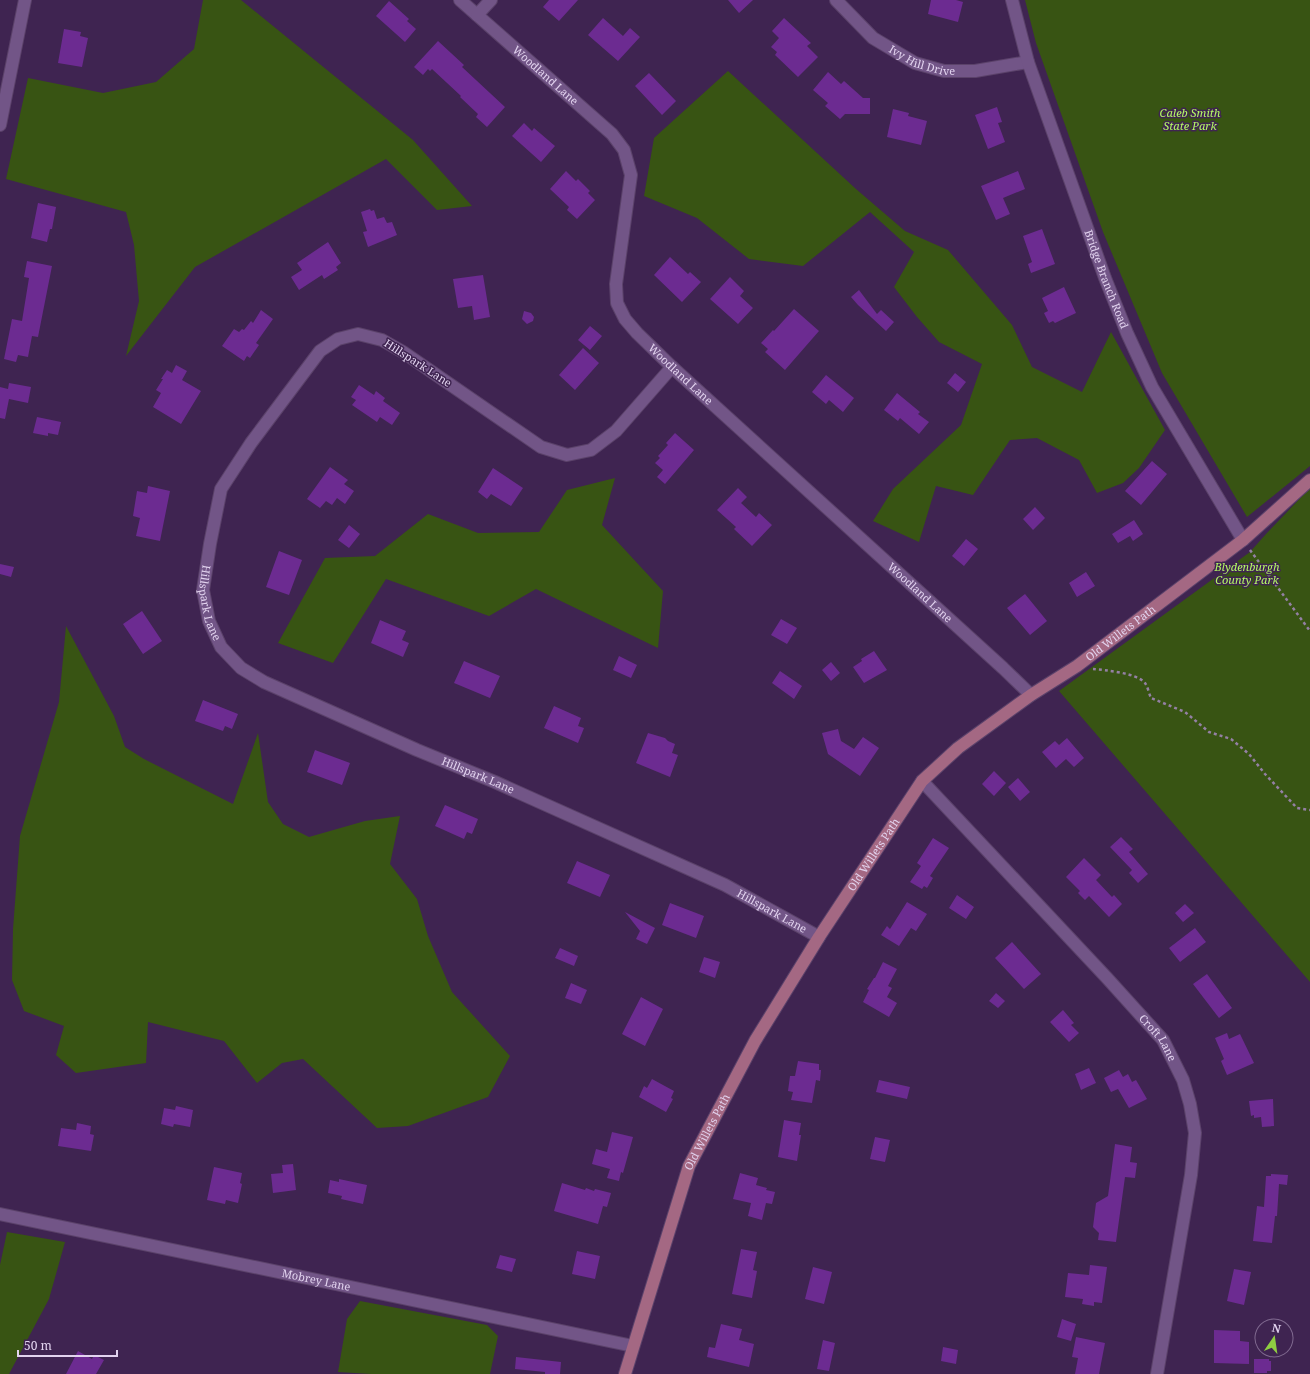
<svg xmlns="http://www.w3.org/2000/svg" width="1310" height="1374" font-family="'Noto Serif',serif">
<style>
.green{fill:#385413}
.building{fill:#6c2b91}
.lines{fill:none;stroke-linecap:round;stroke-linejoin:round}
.minor-casing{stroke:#5b426a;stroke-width:14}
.major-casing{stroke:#5b426a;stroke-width:14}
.path{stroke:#9480a4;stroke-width:2.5;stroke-dasharray:3 3;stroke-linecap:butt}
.minor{stroke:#725587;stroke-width:12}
.major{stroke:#a46883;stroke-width:12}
.labels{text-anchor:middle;stroke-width:3;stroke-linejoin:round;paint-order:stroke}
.street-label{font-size:11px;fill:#e2d3ef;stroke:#3f2451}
.park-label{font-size:11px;font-style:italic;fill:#b5fb64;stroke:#3f2451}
</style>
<rect width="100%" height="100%" fill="#3f2451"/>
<path class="green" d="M 203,0 L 241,0 L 413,140 L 472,206 L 437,210 L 386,159 L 195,267 L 126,356 L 139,301 L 134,245 L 126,212 L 6,179 L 28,78 L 103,93 L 156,82 L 194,49 Z
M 1025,0 L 1310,0 L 1310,466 L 1247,517 L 1162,373 L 1103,232 L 1036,43 Z
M 728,71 L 856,189 L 905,231 L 948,250 L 1012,325 L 1032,367 L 1082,392 L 1111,332 L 1165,430 L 1139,468 L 1123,483 L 1097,493 L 1079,460 L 1037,438 L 1010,440 L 973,495 L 936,486 L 919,542 L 873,521 L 893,489 L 961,425 L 982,364 L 939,342 L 917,317 L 894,287 L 914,252 L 870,212 L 803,266 L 749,259 L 697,218 L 644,196 L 654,138 Z
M 615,478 L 602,525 L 663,591 L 658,648 L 536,589 L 489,616 L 386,579 L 333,663 L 278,643 L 325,558 L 375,556 L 428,514 L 478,533 L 539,532 L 567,490 Z
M 1310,488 L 1310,982 L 1059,691 L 1250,552 L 1266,534 Z
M 66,626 L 114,716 L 125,747 L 144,759 L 233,804 L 258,733 L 268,802 L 283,824 L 309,837 L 365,821 L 400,816 L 390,864 L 417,899 L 428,936 L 452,992 L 510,1056 L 488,1097 L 408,1126 L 377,1128 L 303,1059 L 282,1063 L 257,1083 L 224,1041 L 148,1022 L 146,1063 L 76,1073 L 56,1055 L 64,1026 L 24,1011 L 12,980 L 13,929 L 20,836 L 59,702 Z
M 7,1232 L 65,1242 L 49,1299 L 9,1374 L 0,1374 L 0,1265 Z
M 360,1301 L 487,1325 L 498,1336 L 490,1374 L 371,1374 L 338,1372 L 347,1319 Z"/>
<path class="building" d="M 549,0 L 578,0 L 559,21 L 543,7 Z
M 728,0 L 753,0 L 739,13 Z
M 931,0 L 956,0 L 963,2 L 958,22 L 928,14 Z
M 389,1 L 409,19 L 407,21 L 416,29 L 405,42 L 376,16 Z
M 603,18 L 623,36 L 630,28 L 640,37 L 618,61 L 588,35 Z
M 784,18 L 811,43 L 807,46 L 818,57 L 798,77 L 775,55 L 777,52 L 771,47 L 779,38 L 772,31 Z
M 64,29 L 81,32 L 80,36 L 88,38 L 82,67 L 58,63 Z
M 438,41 L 464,65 L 462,67 L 505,107 L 487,127 L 476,117 L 478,114 L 460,97 L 461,96 L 432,69 L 430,71 L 428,69 L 423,75 L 414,67 Z
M 828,72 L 841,84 L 844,81 L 863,98 L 870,98 L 870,114 L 845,114 L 840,119 L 825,106 L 828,103 L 813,90 Z
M 649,73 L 676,101 L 662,115 L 635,86 Z
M 997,107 L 1002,122 L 998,123 L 1005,142 L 988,149 L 975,115 Z
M 893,109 L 909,113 L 908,116 L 927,121 L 921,145 L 887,137 Z
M 524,123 L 532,131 L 534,128 L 555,146 L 541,162 L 512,136 Z
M 566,171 L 576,181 L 578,179 L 590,191 L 588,193 L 595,200 L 577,219 L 567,210 L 569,207 L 550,189 Z
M 1018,171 L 1025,189 L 1003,198 L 1010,214 L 996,220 L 981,186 Z
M 38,203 L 56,207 L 52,229 L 50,229 L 47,242 L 31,238 Z
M 370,209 L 371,211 L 374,210 L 377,219 L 384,217 L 387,223 L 392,222 L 397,235 L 368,247 L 363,232 L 367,231 L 361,212 Z
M 1042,229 L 1055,264 L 1031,273 L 1028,264 L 1032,262 L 1023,236 Z
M 328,242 L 341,263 L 336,267 L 338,270 L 324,279 L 322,275 L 299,290 L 291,277 L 302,270 L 297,263 Z
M 670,257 L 688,274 L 690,272 L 701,282 L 682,302 L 654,275 Z
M 27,261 L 52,266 L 38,337 L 32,336 L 28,357 L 18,355 L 16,362 L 4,359 L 12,319 L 22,321 L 29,278 L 24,277 Z
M 483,275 L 490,317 L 474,320 L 472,306 L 458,308 L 453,279 Z
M 730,277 L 744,291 L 740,296 L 753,308 L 738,324 L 710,299 Z
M 1064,287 L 1076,313 L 1055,323 L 1053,321 L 1049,323 L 1044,313 L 1048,311 L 1042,298 Z
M 859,290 L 877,314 L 881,310 L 894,322 L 886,331 L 858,305 L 851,297 Z
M 794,309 L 819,331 L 785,370 L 765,352 L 768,349 L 761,343 L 773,330 L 774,331 Z
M 261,310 L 273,319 L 256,343 L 259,345 L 250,358 L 247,356 L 244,361 L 222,346 L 234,329 L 239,332 L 242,329 L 244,330 L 251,321 L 253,323 Z
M 524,311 L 531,313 L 534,317 L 533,321 L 527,324 L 522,319 Z
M 590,326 L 602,336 L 590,350 L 578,340 Z
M 583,348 L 599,363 L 575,390 L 559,375 Z
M 176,365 L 187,371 L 182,380 L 201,391 L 181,424 L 153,407 L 161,393 L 156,390 L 163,379 L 161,379 L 167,370 L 172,373 Z
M 955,373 L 966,382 L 958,392 L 947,383 Z
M 826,375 L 854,398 L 843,412 L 829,400 L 826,404 L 812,392 Z
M 9,383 L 31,387 L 28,403 L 9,399 L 5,419 L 0,418 L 0,387 L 8,389 Z
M 359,385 L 374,395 L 376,391 L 385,398 L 383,401 L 400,413 L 392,425 L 380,417 L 377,422 L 352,405 L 356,400 L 351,397 Z
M 897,393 L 920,412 L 918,414 L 929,422 L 919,434 L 900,418 L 898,421 L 884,410 Z
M 37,417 L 61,422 L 58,435 L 48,433 L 48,436 L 33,433 Z
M 675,433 L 694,450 L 665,484 L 657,477 L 663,470 L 655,463 L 660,458 L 658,456 L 668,445 L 666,443 Z
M 1152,461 L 1167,474 L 1141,505 L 1125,491 Z
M 330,467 L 348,480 L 344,484 L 354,491 L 345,504 L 337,498 L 332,505 L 326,501 L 320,508 L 307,499 Z
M 493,468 L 523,488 L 511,506 L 491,494 L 487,499 L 478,492 Z
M 148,486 L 170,491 L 160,541 L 136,536 L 140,518 L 133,516 L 137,491 L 147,493 Z
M 738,488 L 747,497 L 741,503 L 756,517 L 759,513 L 772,525 L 752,546 L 734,529 L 736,527 L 717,510 Z
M 1035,507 L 1045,518 L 1033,530 L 1023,519 Z
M 1134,520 L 1143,534 L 1133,541 L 1130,536 L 1118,543 L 1112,534 Z
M 349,525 L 360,534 L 349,548 L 338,540 Z
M 966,539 L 978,549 L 964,566 L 952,556 Z
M 279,551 L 302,560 L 289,595 L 266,587 Z
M 0,564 L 14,567 L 11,577 L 0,574 Z
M 1086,572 L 1095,586 L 1077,597 L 1069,583 Z
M 1025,594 L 1047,621 L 1030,635 L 1007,608 Z
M 142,611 L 162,641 L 143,654 L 123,624 Z
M 781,619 L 797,628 L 787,644 L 771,635 Z
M 380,620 L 406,631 L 402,640 L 409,643 L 403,657 L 371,643 Z
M 874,651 L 887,670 L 864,683 L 853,667 L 862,661 L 861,659 Z
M 619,656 L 637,665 L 631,678 L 613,670 Z
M 464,661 L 500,676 L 490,698 L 454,683 Z
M 831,662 L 840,673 L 831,681 L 822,670 Z
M 780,671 L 802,686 L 794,699 L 772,683 Z
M 203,700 L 238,714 L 232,729 L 225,726 L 223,731 L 195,721 Z
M 554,706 L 581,718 L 578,726 L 584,728 L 578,743 L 544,728 Z
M 838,729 L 841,741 L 854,749 L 863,737 L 879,748 L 860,776 L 828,754 L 822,733 Z
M 648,733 L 665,738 L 668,741 L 675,744 L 672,753 L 678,755 L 670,777 L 636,763 Z
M 1067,738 L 1084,758 L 1074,767 L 1066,759 L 1056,768 L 1042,752 L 1055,741 L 1059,745 Z
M 315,750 L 350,763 L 342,785 L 307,772 Z
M 994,771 L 1006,783 L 994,796 L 982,784 Z
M 1018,778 L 1030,792 L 1020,801 L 1008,787 Z
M 445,805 L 478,819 L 472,834 L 467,832 L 464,839 L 435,826 Z
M 1121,837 L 1133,849 L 1129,852 L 1148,874 L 1138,883 L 1129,873 L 1132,870 L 1110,847 Z
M 933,838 L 949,848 L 930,876 L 933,878 L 927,888 L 924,886 L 922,889 L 910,882 L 921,866 L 917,863 Z
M 1084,858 L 1101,875 L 1096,880 L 1112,897 L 1114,895 L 1122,904 L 1109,917 L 1089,896 L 1085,900 L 1078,893 L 1080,891 L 1066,877 Z
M 577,861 L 610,875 L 600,897 L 567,883 Z
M 957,895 L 974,907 L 966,919 L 949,908 Z
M 907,902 L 927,914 L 916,931 L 911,928 L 899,946 L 881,935 L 887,926 L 890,929 Z
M 670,903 L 704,916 L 696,938 L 662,925 Z
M 1185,904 L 1194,913 L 1183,922 L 1175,913 Z
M 625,912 L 655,928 L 647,944 L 636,939 L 640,931 Z
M 1195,928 L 1206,942 L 1180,962 L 1169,948 Z
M 1012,942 L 1041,974 L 1024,989 L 995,958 Z
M 560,948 L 578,956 L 574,966 L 555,958 Z
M 704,957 L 720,962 L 715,978 L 699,972 Z
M 883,962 L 897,969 L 888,986 L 892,988 L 887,997 L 897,1003 L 889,1017 L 863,1002 L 869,990 L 867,989 L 874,978 L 875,978 Z
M 1207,974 L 1232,1008 L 1219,1018 L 1193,984 Z
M 571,983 L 587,990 L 581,1004 L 565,998 Z
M 996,993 L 1005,1001 L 998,1008 L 989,1001 Z
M 641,997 L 663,1009 L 645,1046 L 622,1034 Z
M 1063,1010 L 1074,1023 L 1071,1025 L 1079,1033 L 1069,1042 L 1050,1022 Z
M 1227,1033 L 1229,1039 L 1240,1034 L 1254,1063 L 1227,1075 L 1221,1061 L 1224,1059 L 1215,1038 Z
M 798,1061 L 819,1064 L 819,1070 L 821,1070 L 820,1081 L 816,1080 L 812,1103 L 791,1100 L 793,1092 L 788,1091 L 790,1076 L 795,1076 Z
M 1089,1068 L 1096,1083 L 1081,1090 L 1075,1074 Z
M 1119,1070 L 1123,1077 L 1128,1074 L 1132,1082 L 1136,1080 L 1147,1099 L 1129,1108 L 1118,1089 L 1111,1092 L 1104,1078 Z
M 652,1079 L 674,1091 L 671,1098 L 673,1099 L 666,1112 L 639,1097 L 644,1086 L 647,1088 Z
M 879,1080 L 910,1087 L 907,1099 L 876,1092 Z
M 1273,1099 L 1274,1126 L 1262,1127 L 1261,1117 L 1254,1118 L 1254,1115 L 1251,1116 L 1249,1101 Z
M 176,1106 L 193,1110 L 190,1127 L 174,1124 L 173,1127 L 161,1124 L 164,1108 L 175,1110 Z
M 784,1120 L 801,1123 L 799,1135 L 801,1135 L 797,1161 L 778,1157 Z
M 77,1123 L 91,1126 L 90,1134 L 94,1135 L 91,1151 L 58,1146 L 61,1128 L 76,1130 Z
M 612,1132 L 633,1137 L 623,1173 L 621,1172 L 619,1181 L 607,1178 L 610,1169 L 592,1164 L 596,1149 L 607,1152 Z
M 875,1137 L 890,1140 L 885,1162 L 870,1159 Z
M 1115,1144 L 1132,1147 L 1130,1162 L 1137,1163 L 1135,1178 L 1125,1177 L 1116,1242 L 1098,1240 L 1099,1233 L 1093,1227 L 1096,1203 L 1108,1196 Z
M 293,1164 L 296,1190 L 273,1193 L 271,1174 L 283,1173 L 282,1165 Z
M 214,1167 L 242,1173 L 240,1183 L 242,1184 L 238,1203 L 226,1200 L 225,1204 L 207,1200 Z
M 740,1173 L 758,1178 L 756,1185 L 767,1188 L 766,1190 L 775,1192 L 772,1204 L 766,1203 L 762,1220 L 748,1216 L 751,1203 L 733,1199 Z
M 1271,1174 L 1288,1175 L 1287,1185 L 1279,1184 L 1277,1216 L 1275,1216 L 1272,1243 L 1253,1241 L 1257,1206 L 1264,1207 L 1266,1176 L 1271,1176 Z
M 339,1179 L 367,1185 L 363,1204 L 341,1199 L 342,1196 L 328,1193 L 330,1180 L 339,1182 Z
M 562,1183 L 585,1190 L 586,1188 L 594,1191 L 595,1189 L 611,1193 L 607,1207 L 603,1206 L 598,1224 L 554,1211 Z
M 741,1249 L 757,1252 L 753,1270 L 757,1271 L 752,1298 L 732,1294 Z
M 577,1251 L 600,1256 L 595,1279 L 572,1274 Z
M 500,1255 L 516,1259 L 512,1272 L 496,1268 Z
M 1090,1265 L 1107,1267 L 1102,1303 L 1094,1302 L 1094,1306 L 1082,1304 L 1083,1299 L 1065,1297 L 1068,1273 L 1089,1275 Z
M 813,1267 L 832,1272 L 824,1304 L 805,1299 Z
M 1234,1269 L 1251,1272 L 1244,1305 L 1227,1301 Z
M 1062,1319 L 1076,1324 L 1071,1341 L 1057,1337 Z
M 721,1324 L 742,1329 L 739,1340 L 754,1344 L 749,1367 L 707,1357 L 709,1347 L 715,1348 Z
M 1214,1330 L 1240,1331 L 1240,1341 L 1249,1342 L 1249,1364 L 1214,1363 Z
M 1076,1337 L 1105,1343 L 1099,1374 L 1075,1374 L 1078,1358 L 1072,1357 Z
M 823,1340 L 835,1343 L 829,1371 L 817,1369 Z
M 943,1347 L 958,1350 L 956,1364 L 941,1361 Z
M 78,1351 L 92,1359 L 94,1355 L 104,1360 L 96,1374 L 66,1374 Z
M 516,1357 L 561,1362 L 560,1374 L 545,1374 L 545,1372 L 515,1369 Z
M 1254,1359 L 1269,1359 L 1269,1361 L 1271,1361 L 1271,1371 L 1267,1371 L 1267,1373 L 1254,1373 Z"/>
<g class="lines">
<defs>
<g id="minor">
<path id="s1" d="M 460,0 L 612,134 L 624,150 L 631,175 L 616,284 L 617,303 L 625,319 L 637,333 L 672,367 L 1003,668 L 1031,695"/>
<path id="s2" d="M 836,0 L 873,38 L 915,63 L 944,71 L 975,71 L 1028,62"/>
<path id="s3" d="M 1012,0 L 1028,62 L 1105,278 L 1127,333 L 1152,387 L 1243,540"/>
<path d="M 477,15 L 491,0"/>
<path d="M 0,125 L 25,0"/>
<path id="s4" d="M 672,367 L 616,431 L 591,450 L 567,455 L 541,447 L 403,352 L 382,340 L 358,334 L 338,339 L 320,351 L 251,443 L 221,489 L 210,544 L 203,590 L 209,621 L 221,647 L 241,668 L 264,682 L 417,750 L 495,782 L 725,885 L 819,937"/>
<path id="s5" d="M 922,781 L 1107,978 L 1163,1040 L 1183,1080 L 1190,1104 L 1195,1133 L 1191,1175 L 1157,1374"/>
<path id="s6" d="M 0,1214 L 633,1346"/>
</g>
<g id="major">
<path id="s7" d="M 625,1374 L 689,1166 L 755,1041 L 819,937 L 922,781 L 958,748 L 1031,695 L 1077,666 L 1243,540 L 1310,480"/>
</g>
</defs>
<use href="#minor" class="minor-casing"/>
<use href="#major" class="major-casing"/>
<path class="path" d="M 1250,550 L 1310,631
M 1093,669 C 1105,670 1137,673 1145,683 C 1148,687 1149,694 1151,698 L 1185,712 L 1209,732 L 1231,739 L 1249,754 L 1265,774 L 1297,808 L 1310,810"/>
<use href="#minor" class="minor"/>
<use href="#major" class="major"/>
</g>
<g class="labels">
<g class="street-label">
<text dy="4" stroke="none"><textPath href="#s2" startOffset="108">Ivy Hill Drive</textPath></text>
<text dy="4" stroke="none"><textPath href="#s1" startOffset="114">Woodland Lane</textPath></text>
<text dy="4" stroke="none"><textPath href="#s3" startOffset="295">Bridge Branch Road</textPath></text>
<text transform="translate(418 363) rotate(33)" y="4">Hillspark Lane</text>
<text dy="4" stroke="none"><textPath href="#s1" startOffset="474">Woodland Lane</textPath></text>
<text dy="4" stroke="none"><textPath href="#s1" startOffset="798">Woodland Lane</textPath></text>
<text dy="4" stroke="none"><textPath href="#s4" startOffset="713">Hillspark Lane</textPath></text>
<text dy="4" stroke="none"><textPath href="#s7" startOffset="916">Old Willets Path</textPath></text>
<text dy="4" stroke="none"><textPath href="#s4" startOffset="1049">Hillspark Lane</textPath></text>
<text dy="4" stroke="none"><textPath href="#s7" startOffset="580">Old Willets Path</textPath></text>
<text dy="4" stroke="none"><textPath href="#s4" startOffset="1373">Hillspark Lane</textPath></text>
<text dy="4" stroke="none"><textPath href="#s5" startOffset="349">Croft Lane</textPath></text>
<text dy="4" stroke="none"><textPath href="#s7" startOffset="256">Old Willets Path</textPath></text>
<text dy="4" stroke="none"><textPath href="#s6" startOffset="323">Mobrey Lane</textPath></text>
</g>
<g class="park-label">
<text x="1190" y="117">Caleb Smith<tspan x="1190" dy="13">State Park</tspan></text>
<text x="1247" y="571">Blydenburgh<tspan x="1247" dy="13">County Park</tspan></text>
</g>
</g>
<g transform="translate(1274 1338) rotate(13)"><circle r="19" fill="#3f2451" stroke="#806a90"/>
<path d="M0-3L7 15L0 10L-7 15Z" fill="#8fcd42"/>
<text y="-6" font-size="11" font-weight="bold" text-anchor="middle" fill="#e2d3ef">N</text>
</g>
<path d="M18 1350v6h99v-6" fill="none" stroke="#e2d3ef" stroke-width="2"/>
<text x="24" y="1350" font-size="12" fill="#e2d3ef" stroke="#3f2451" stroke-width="3" paint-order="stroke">50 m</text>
</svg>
